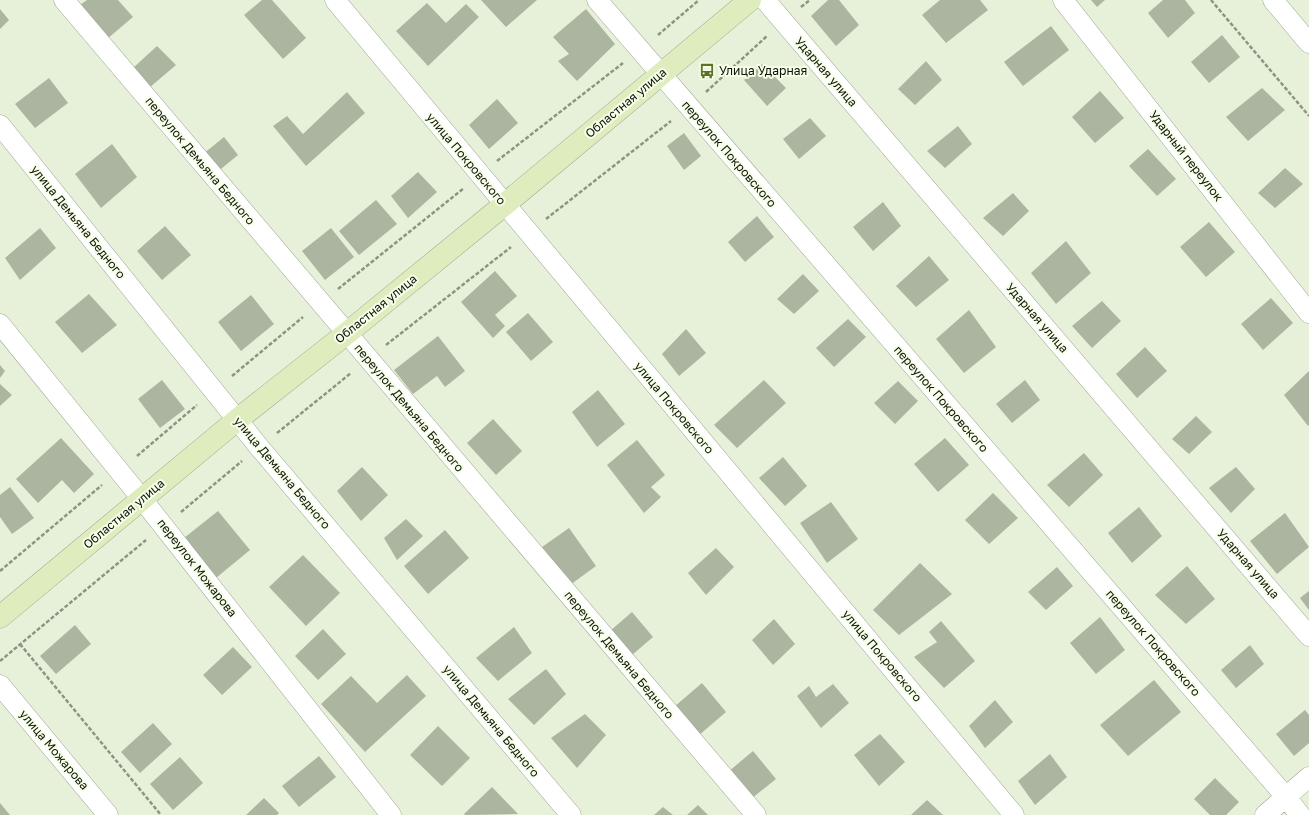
<svg xmlns="http://www.w3.org/2000/svg" width="1309" height="815" font-family="'Golos Text',sans-serif">
<style>
.building{fill:#acb59f}
.lines{fill:none;stroke-linecap:round;stroke-linejoin:round}
.street-casing{stroke:#9fa892;stroke-width:21}
.secondary-casing{stroke:#9fa892;stroke-width:23}
.path{stroke:#8d9483;stroke-width:2.5;stroke-dasharray:4 2;stroke-linecap:butt}
.street{stroke:#fff;stroke-width:20}
.secondary{stroke:#dfecbe;stroke-width:22}
.labels{text-anchor:middle;stroke-width:4;stroke-linejoin:round;paint-order:stroke}
.poi-label{font-size:12px;fill:#0f120a;stroke:#f5fee7;text-anchor:start}
.street-label{font-size:12px;fill:#0f120a;stroke:#f5fee7}
</style>
<rect width="100%" height="100%" fill="#e7f1da"/>
<path class="building" d="M 87,0 L 118,0 L 133,17 L 107,39 L 77,7 Z
M 262,0 L 272,0 L 306,38 L 283,59 L 244,15 Z
M 481,0 L 537,0 L 506,27 Z
M 828,0 L 839,0 L 859,25 L 836,46 L 811,16 Z
M 940,0 L 980,0 L 988,10 L 946,43 L 922,15 Z
M 1091,0 L 1105,0 L 1097,7 Z
M 1163,0 L 1185,0 L 1195,13 L 1168,38 L 1148,13 Z
M 427,3 L 446,23 L 466,4 L 479,17 L 428,66 L 396,31 Z
M 0,9 L 9,20 L 0,29 Z
M 586,9 L 615,44 L 577,81 L 558,61 L 569,54 L 553,37 Z
M 1051,26 L 1069,50 L 1023,86 L 1004,62 Z
M 1222,35 L 1240,57 L 1209,83 L 1191,62 Z
M 157,46 L 176,65 L 149,88 L 132,69 Z
M 926,61 L 942,80 L 915,105 L 898,89 Z
M 762,64 L 786,88 L 767,106 L 744,80 Z
M 49,78 L 68,103 L 35,128 L 15,104 Z
M 1262,88 L 1285,110 L 1248,141 L 1226,117 Z
M 1100,91 L 1124,118 L 1095,143 L 1072,117 Z
M 347,92 L 365,113 L 306,166 L 273,126 L 287,116 L 303,134 Z
M 497,99 L 518,123 L 489,149 L 469,125 Z
M 810,118 L 826,136 L 799,159 L 783,139 Z
M 958,126 L 972,144 L 945,168 L 927,151 Z
M 684,133 L 701,156 L 684,170 L 667,146 Z
M 224,137 L 238,155 L 216,173 L 202,155 Z
M 112,144 L 137,177 L 101,208 L 75,174 Z
M 1148,149 L 1176,179 L 1157,196 L 1129,166 Z
M 1285,168 L 1303,184 L 1275,208 L 1258,193 Z
M 418,172 L 437,192 L 408,218 L 391,196 Z
M 1013,193 L 1029,211 L 1003,236 L 983,218 Z
M 376,200 L 397,224 L 359,255 L 339,231 Z
M 883,202 L 901,226 L 873,251 L 853,227 Z
M 757,216 L 774,237 L 745,262 L 728,242 Z
M 1209,222 L 1235,252 L 1206,277 L 1180,247 Z
M 165,226 L 191,255 L 162,280 L 137,251 Z
M 40,228 L 56,248 L 20,280 L 5,258 Z
M 331,228 L 354,257 L 325,280 L 302,251 Z
M 1066,241 L 1091,273 L 1056,304 L 1031,273 Z
M 929,256 L 949,280 L 916,307 L 896,286 Z
M 495,271 L 517,296 L 495,315 L 505,326 L 493,338 L 461,302 Z
M 803,274 L 819,291 L 794,314 L 777,299 Z
M 89,294 L 117,325 L 82,353 L 55,322 Z
M 251,295 L 274,324 L 241,351 L 218,322 Z
M 1271,298 L 1293,323 L 1263,350 L 1241,324 Z
M 1102,301 L 1121,321 L 1092,348 L 1072,326 Z
M 969,310 L 996,347 L 964,373 L 936,339 Z
M 528,313 L 553,342 L 531,361 L 506,332 Z
M 848,319 L 866,337 L 834,367 L 816,348 Z
M 686,329 L 706,353 L 679,376 L 662,354 Z
M 438,336 L 465,371 L 445,387 L 437,376 L 413,394 L 394,370 Z
M 1145,347 L 1167,371 L 1137,398 L 1116,374 Z
M 0,365 L 5,371 L 0,378 Z
M 1309,371 L 1309,425 L 1308,426 L 1284,395 Z
M 162,380 L 185,409 L 160,428 L 138,399 Z
M 764,380 L 786,403 L 737,448 L 714,425 Z
M 1025,380 L 1040,400 L 1012,423 L 996,404 Z
M 898,381 L 918,401 L 895,424 L 874,403 Z
M 0,384 L 12,395 L 0,406 Z
M 598,390 L 625,424 L 597,447 L 572,412 Z
M 1196,416 L 1212,432 L 1189,454 L 1172,439 Z
M 493,419 L 522,451 L 496,475 L 467,443 Z
M 61,438 L 94,474 L 74,493 L 62,480 L 38,503 L 16,479 Z
M 945,438 L 969,465 L 938,492 L 914,464 Z
M 637,440 L 665,475 L 651,487 L 661,497 L 644,513 L 607,465 Z
M 1084,453 L 1103,475 L 1069,507 L 1047,485 Z
M 783,457 L 807,486 L 785,506 L 759,478 Z
M 362,467 L 388,495 L 361,521 L 337,491 Z
M 1236,467 L 1255,489 L 1231,513 L 1209,488 Z
M 10,487 L 34,518 L 12,534 L 0,517 L 0,495 Z
M 993,493 L 1018,518 L 989,544 L 965,520 Z
M 831,502 L 858,539 L 827,563 L 800,523 Z
M 1139,507 L 1162,536 L 1132,563 L 1108,533 Z
M 218,511 L 250,550 L 216,578 L 184,538 Z
M 1285,513 L 1309,547 L 1277,574 L 1250,541 Z
M 406,519 L 423,536 L 397,560 L 384,538 Z
M 569,528 L 596,566 L 570,585 L 542,547 Z
M 445,530 L 469,558 L 428,594 L 404,566 Z
M 716,548 L 734,567 L 706,595 L 688,573 Z
M 303,555 L 340,593 L 306,626 L 269,587 Z
M 920,563 L 952,594 L 899,635 L 873,610 Z
M 1187,566 L 1215,599 L 1186,624 L 1155,595 Z
M 1057,567 L 1073,586 L 1046,610 L 1028,592 Z
M 1309,591 L 1309,610 L 1300,598 Z
M 632,612 L 653,637 L 632,655 L 610,631 Z
M 1100,617 L 1125,650 L 1096,674 L 1070,643 Z
M 774,619 L 795,644 L 773,665 L 752,640 Z
M 941,621 L 975,661 L 944,688 L 914,657 L 937,642 L 929,632 Z
M 75,625 L 91,644 L 56,674 L 40,656 Z
M 514,627 L 532,653 L 498,681 L 476,658 Z
M 323,629 L 346,654 L 318,680 L 295,656 Z
M 1250,645 L 1264,664 L 1236,688 L 1221,670 Z
M 233,647 L 252,667 L 222,695 L 203,675 Z
M 546,669 L 566,694 L 534,725 L 508,699 Z
M 407,675 L 426,696 L 365,752 L 321,704 L 351,676 L 377,703 Z
M 1154,680 L 1181,712 L 1128,756 L 1100,725 Z
M 702,683 L 726,712 L 698,736 L 674,707 Z
M 833,684 L 849,703 L 821,728 L 797,696 L 809,686 L 816,697 Z
M 995,700 L 1013,722 L 985,748 L 969,726 Z
M 1305,710 L 1309,715 L 1309,743 L 1294,756 L 1276,734 Z
M 585,714 L 606,735 L 577,768 L 551,738 Z
M 153,723 L 172,744 L 140,773 L 121,752 Z
M 438,726 L 470,758 L 442,786 L 410,755 Z
M 880,734 L 905,762 L 879,786 L 854,755 Z
M 753,751 L 776,779 L 751,799 L 728,772 Z
M 1050,754 L 1067,777 L 1035,805 L 1018,781 Z
M 319,756 L 336,777 L 299,807 L 282,786 Z
M 180,757 L 203,783 L 173,810 L 150,784 Z
M 1215,778 L 1239,802 L 1226,815 L 1210,815 L 1194,799 Z
M 492,787 L 518,814 L 465,815 L 464,814 Z
M 264,798 L 279,813 L 277,815 L 246,815 Z
M 927,800 L 943,815 L 911,815 Z
M 0,803 L 10,815 L 0,815 Z
M 698,805 L 708,815 L 687,815 Z
M 663,807 L 673,815 L 654,815 Z"/>
<g class="lines">
<defs>
<path id="street" d="M 64,0 L 756,815
M 335,0 L 1014,815
M 597,0 L 1286,797 L 1300,815
M 765,0 L 1309,636
M 1063,0 L 1309,313
M 1273,0 L 1309,43
M 0,125 L 259,447 L 571,815
M 0,324 L 142,499 L 391,815
M 0,685 L 108,815
M 1265,815 L 1309,777"/>
<path id="secondary" d="M 0,617 L 237,420 L 346,334 L 504,205 L 750,0"/>
</defs>
<use href="#street" class="street-casing"/>
<use href="#secondary" class="secondary-casing"/>
<path class="path" d="M 1211,0 L 1309,116
M 801,7 L 810,0
M 658,35 L 699,0
M 706,92 L 767,36
M 497,161 L 623,63
M 546,219 L 671,121
M 338,289 L 464,188
M 386,345 L 511,247
M 232,376 L 303,317
M 277,433 L 351,373
M 137,456 L 197,405
M 181,512 L 242,461
M 0,571 L 102,485
M 20,644 L 161,815
M 0,661 L 146,540"/>
<use href="#street" class="street"/>
<use href="#secondary" class="secondary"/>
</g>
<defs>
<symbol id="bus-bare" viewBox="-9 -9 18 18"><path d="M-5-6H5V4H4V6H2V4H-2V6H-4V4H-5ZM-3.5-4V0h7V-4ZM-3.5 1.2v1.5H-2V1.2ZM2 1.2v1.5H3.5V1.2Z" fill="#5a7325" stroke="#f5fee7" stroke-width="2.5" paint-order="stroke"/></symbol>
</defs>
<g fill-rule="evenodd">
<use href="#bus-bare" x="696" y="60" width="22" height="22"/>
</g>
<g class="labels">
<g class="poi-label">
<text x="719" y="75">Улица Ударная</text>
</g>
<g class="street-label">
<text transform="translate(826 72) rotate(49)" y="4">Ударная улица</text>
<text transform="translate(626 103) rotate(-40)" y="4">Областная улица</text>
<text transform="translate(729 154) rotate(49)" y="4">переулок Покровского</text>
<text transform="translate(1186 156) rotate(52)" y="4">Ударный переулок</text>
<text transform="translate(466 159) rotate(50)" y="4">улица Покровского</text>
<text transform="translate(200 161) rotate(50)" y="4">переулок Демьяна Бедного</text>
<text transform="translate(78 222) rotate(51)" y="4">улица Демьяна Бедного</text>
<text transform="translate(376 309) rotate(-39)" y="4">Областная улица</text>
<text transform="translate(1037 318) rotate(49)" y="4">Ударная улица</text>
<text transform="translate(941 399) rotate(49)" y="4">переулок Покровского</text>
<text transform="translate(409 408) rotate(50)" y="4">переулок Демьяна Бедного</text>
<text transform="translate(674 408) rotate(50)" y="4">улица Покровского</text>
<text transform="translate(282 473) rotate(50)" y="4">улица Демьяна Бедного</text>
<text transform="translate(124 514) rotate(-40)" y="4">Областная улица</text>
<text transform="translate(1248 564) rotate(49)" y="4">Ударная улица</text>
<text transform="translate(197 568) rotate(52)" y="4">переулок Можарова</text>
<text transform="translate(1153 643) rotate(49)" y="4">переулок Покровского</text>
<text transform="translate(619 655) rotate(50)" y="4">переулок Демьяна Бедного</text>
<text transform="translate(882 656) rotate(50)" y="4">улица Покровского</text>
<text transform="translate(491 721) rotate(50)" y="4">улица Демьяна Бедного</text>
<text transform="translate(54 750) rotate(50)" y="4">улица Можарова</text>
</g>
</g>
</svg>
